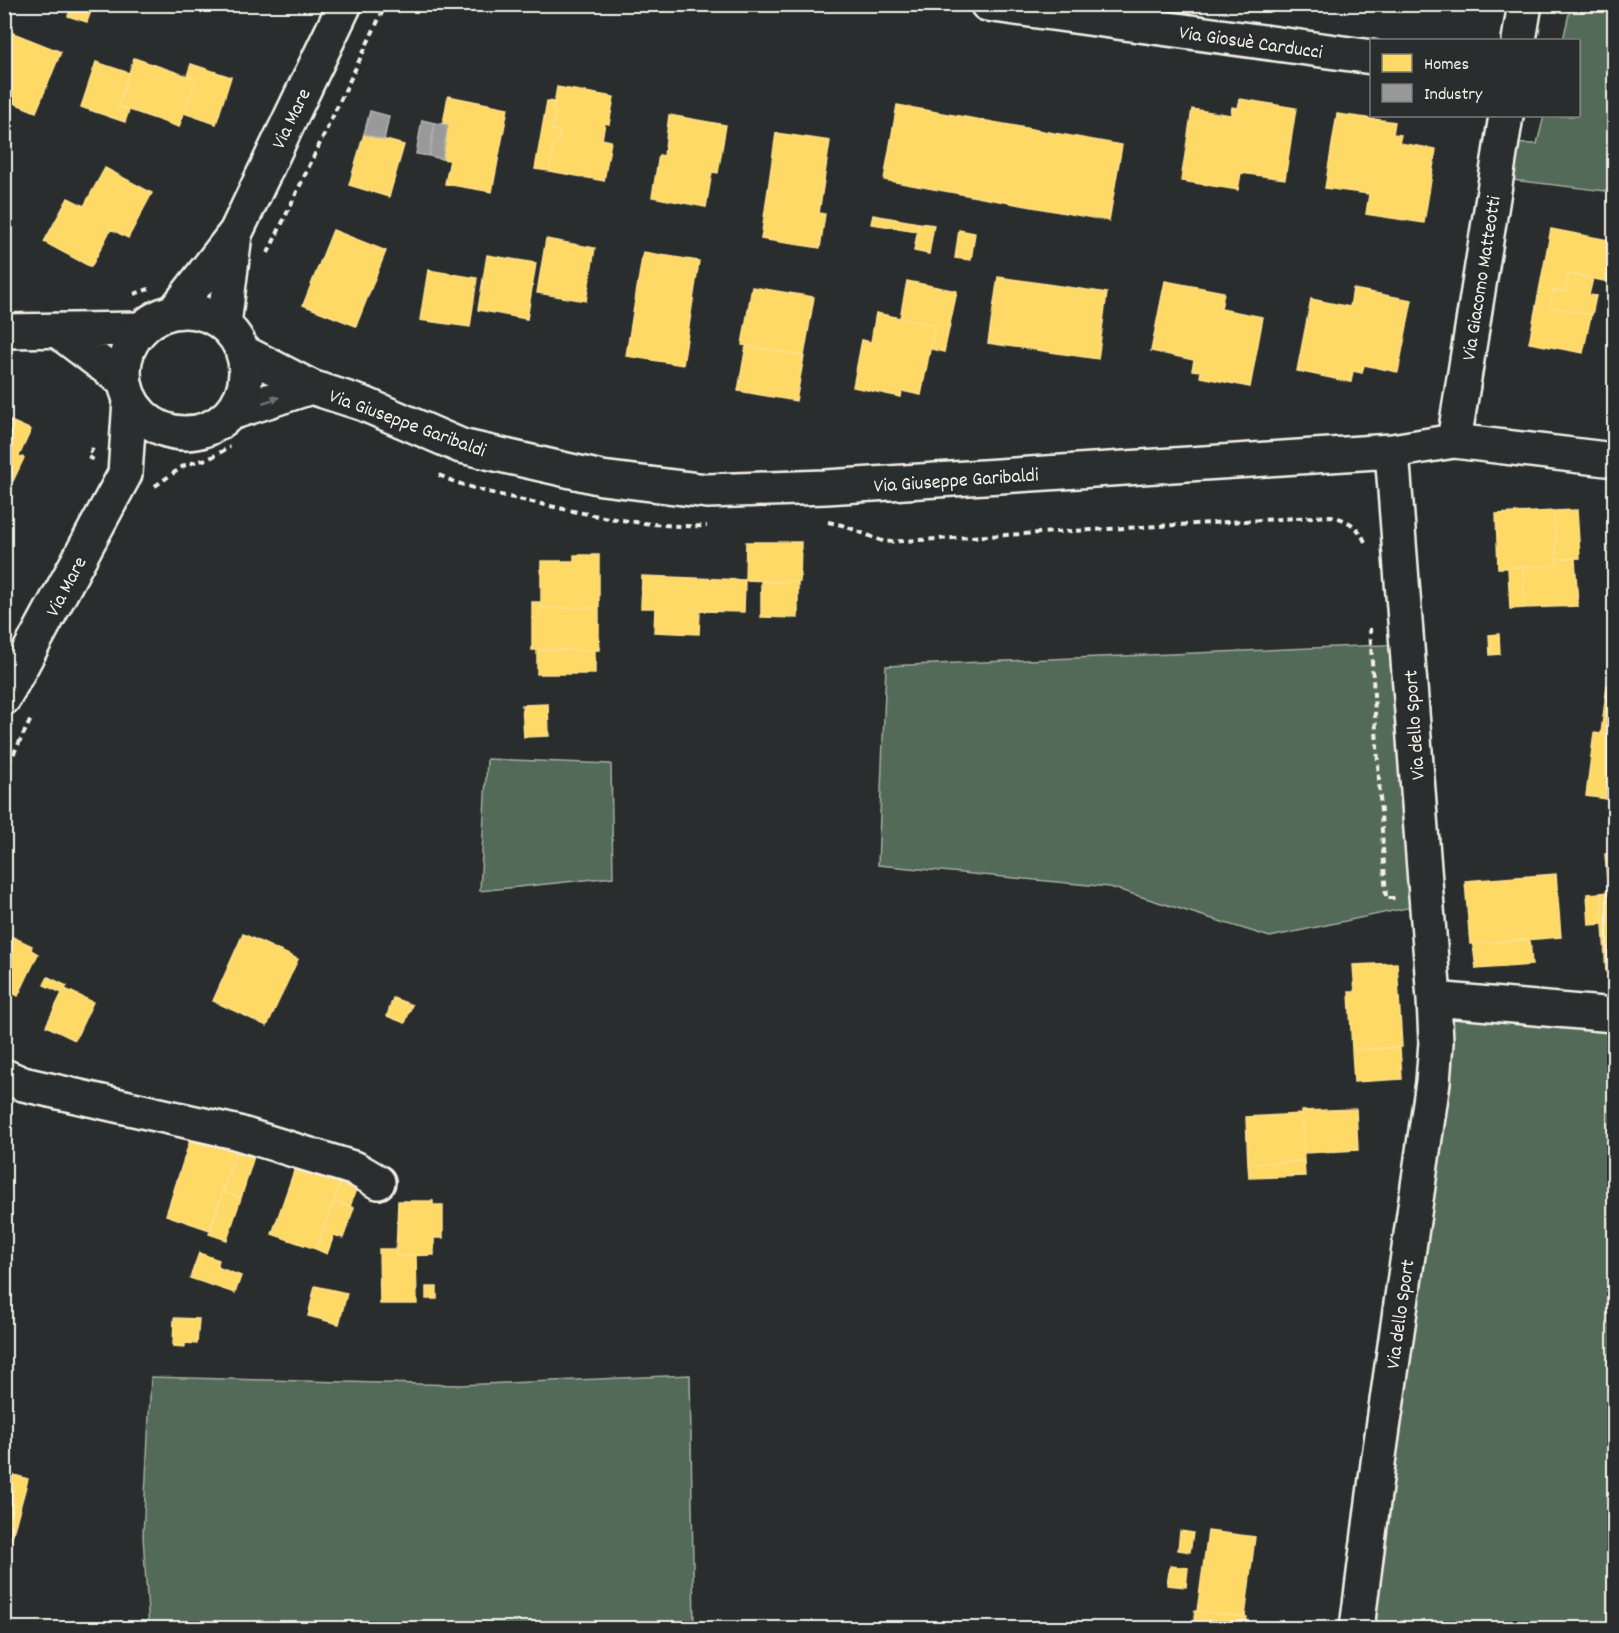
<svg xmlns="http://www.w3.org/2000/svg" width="1619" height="1633" font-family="Dekko,sans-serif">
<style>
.green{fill:#526b59;stroke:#a3aea0;stroke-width:1.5}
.homes{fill:#ffd966;stroke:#fce08d;stroke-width:1.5}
.industry{fill:#999;stroke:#b4b3b1;stroke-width:1.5}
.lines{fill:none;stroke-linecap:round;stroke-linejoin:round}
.minor-casing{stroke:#f4f1e8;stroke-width:38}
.major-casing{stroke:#f4f1e8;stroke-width:38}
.path{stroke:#f4f1e8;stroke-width:4;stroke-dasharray:6 4.5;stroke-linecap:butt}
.minor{stroke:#2a2d2e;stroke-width:33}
.major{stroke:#2a2d2e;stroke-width:33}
.oneway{fill:#71726f}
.labels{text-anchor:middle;stroke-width:6;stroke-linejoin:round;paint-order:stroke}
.street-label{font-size:20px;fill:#f4f1e8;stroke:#2a2d2e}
</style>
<rect width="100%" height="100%" fill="#2a2d2e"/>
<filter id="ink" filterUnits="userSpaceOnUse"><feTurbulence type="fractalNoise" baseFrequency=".0167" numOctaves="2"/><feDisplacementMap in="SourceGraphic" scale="12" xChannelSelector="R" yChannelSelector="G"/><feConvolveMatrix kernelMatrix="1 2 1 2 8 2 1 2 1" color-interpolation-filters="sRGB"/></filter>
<g filter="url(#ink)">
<path class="green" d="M 1571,5 L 1614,5 L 1614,192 L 1496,178 L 1502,143 L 1537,144 L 1544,116 L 1578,116 L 1578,40 L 1563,40 Z
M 1407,644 L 1426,904 L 1270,937 L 1110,887 L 878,865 L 886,666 Z
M 487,759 L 611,764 L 613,877 L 480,891 Z
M 1434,999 L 1614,1015 L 1614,1628 L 1357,1628 Z
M 690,1375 L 694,1628 L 149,1628 L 143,1536 L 151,1377 L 459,1385 Z"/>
<path class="homes" d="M 72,5 L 91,11 L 87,22 L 68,16 Z
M 8,31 L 61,52 L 36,112 L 4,99 L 4,41 Z
M 134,58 L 196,79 L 179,127 L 118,106 Z
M 96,62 L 129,73 L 118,106 L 129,110 L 125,122 L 81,107 Z
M 191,64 L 231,77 L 216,124 L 184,113 L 196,79 L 187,76 Z
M 557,87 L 614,97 L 609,124 L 605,123 L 602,139 L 611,141 L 604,181 L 549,171 L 554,142 L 558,142 L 560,131 L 552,130 L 556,112 L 553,111 Z
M 448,96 L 508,108 L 492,192 L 445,184 L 450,160 L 442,159 L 448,125 L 443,124 Z
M 1240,99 L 1296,108 L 1285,179 L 1241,173 L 1238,190 L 1181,181 L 1192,109 L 1231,115 L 1232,107 L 1238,108 Z
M 547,101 L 554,102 L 553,111 L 556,112 L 552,130 L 560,131 L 558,142 L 554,142 L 549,171 L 535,169 Z
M 897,105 L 1122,145 L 1109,221 L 884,180 Z
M 1337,114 L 1395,122 L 1393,134 L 1401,135 L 1399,143 L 1436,149 L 1424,223 L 1366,214 L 1369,194 L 1325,188 Z
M 669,115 L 726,125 L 718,173 L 712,172 L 706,207 L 652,197 L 659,155 L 664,156 Z
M 776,133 L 830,141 L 819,213 L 825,214 L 820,248 L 761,239 Z
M 364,134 L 404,145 L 389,197 L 349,185 Z
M 105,168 L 152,193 L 128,238 L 111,229 L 91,267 L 44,242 L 68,198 L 84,206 Z
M 1614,190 L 1614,210 L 1611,209 Z
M 873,215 L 919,223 L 917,231 L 871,224 Z
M 919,223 L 934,225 L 929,254 L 914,251 Z
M 1551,229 L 1614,241 L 1614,258 L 1610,282 L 1569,274 L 1565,292 L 1553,290 L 1550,307 L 1591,315 L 1583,353 L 1529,343 Z
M 333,230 L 386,251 L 356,326 L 303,305 Z
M 959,230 L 975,233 L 971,260 L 955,258 Z
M 546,239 L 595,248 L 586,301 L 537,293 Z
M 643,252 L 699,261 L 683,365 L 626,356 Z
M 487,255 L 536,263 L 527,319 L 478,310 Z
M 428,270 L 477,278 L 470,327 L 420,320 Z
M 1569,274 L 1593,278 L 1589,295 L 1596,296 L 1592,315 L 1550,307 L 1553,290 L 1565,292 Z
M 998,277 L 1107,293 L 1098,359 L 988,343 Z
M 907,281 L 957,291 L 944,352 L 931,349 L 935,325 L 900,318 Z
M 1165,281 L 1224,292 L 1221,309 L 1263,317 L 1250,387 L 1200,377 L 1201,371 L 1192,370 L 1194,360 L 1151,351 Z
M 752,287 L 814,297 L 804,356 L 742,345 Z
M 1353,289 L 1412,300 L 1398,372 L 1364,365 L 1362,373 L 1353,371 L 1351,382 L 1297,371 L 1311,299 L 1350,307 Z
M 876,313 L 935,325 L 921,395 L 902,391 L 901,397 L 853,387 L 862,340 L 871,342 Z
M 746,346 L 804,356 L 796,401 L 738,391 Z
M 4,418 L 31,430 L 19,456 L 24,458 L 13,481 L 4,477 Z
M 1577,510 L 1580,558 L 1557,559 L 1554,511 Z
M 1554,511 L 1557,565 L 1498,568 L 1496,514 Z
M 746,542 L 801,542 L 800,582 L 745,580 Z
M 574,555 L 599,555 L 599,608 L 541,608 L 541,561 L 574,561 Z
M 1575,558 L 1578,606 L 1525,608 L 1523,567 L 1557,565 L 1557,559 Z
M 1523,567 L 1525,608 L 1510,609 L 1508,568 Z
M 642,576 L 745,580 L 744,612 L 700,611 L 699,634 L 654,632 L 655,608 L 641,608 Z
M 761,582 L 798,582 L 798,618 L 761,617 Z
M 532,602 L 541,602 L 541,608 L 599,608 L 599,650 L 532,650 Z
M 1499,634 L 1500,654 L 1490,655 L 1489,635 Z
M 537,650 L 595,650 L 595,674 L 537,674 Z
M 1607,685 L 1614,686 L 1614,736 L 1601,734 Z
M 548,704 L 549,736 L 524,737 L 522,705 Z
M 1594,733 L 1614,736 L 1614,800 L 1586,796 Z
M 1614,853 L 1614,972 L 1606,972 L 1601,893 L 1608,892 L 1605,854 Z
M 1556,874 L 1561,937 L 1470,944 L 1465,881 Z
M 1601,893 L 1603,924 L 1589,925 L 1587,894 Z
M 4,933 L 32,946 L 31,950 L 38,954 L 18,996 L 11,992 L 4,1006 Z
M 243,934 L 298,959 L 267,1026 L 213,1001 Z
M 1530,939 L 1532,965 L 1476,969 L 1473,944 Z
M 1397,963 L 1402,1047 L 1352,1050 L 1349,992 L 1355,992 L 1353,965 Z
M 48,977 L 67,986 L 65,989 L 93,1002 L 75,1040 L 46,1026 L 62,993 L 44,985 Z
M 393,998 L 412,1005 L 405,1023 L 387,1016 Z
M 1400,1048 L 1402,1079 L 1354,1082 L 1352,1050 Z
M 1356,1109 L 1358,1150 L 1304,1153 L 1302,1111 Z
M 1302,1114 L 1304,1161 L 1248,1164 L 1246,1117 Z
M 194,1128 L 237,1147 L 210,1230 L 166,1215 Z
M 237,1147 L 255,1153 L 241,1198 L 223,1192 Z
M 299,1157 L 344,1173 L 316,1249 L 272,1234 Z
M 1304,1161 L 1305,1176 L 1249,1178 L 1248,1164 Z
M 342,1177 L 358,1183 L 350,1207 L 334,1201 Z
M 223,1192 L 241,1198 L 227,1240 L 209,1234 Z
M 334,1201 L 354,1208 L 343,1238 L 334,1235 L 327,1254 L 316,1249 Z
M 398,1201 L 433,1201 L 433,1205 L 443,1205 L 443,1238 L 434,1238 L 434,1255 L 396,1256 Z
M 379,1249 L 396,1249 L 396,1256 L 416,1255 L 417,1304 L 380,1304 Z
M 199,1253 L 219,1260 L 217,1267 L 241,1276 L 235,1293 L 190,1278 Z
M 315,1286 L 347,1293 L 339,1324 L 308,1316 Z
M 426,1287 L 437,1287 L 437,1299 L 426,1299 Z
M 174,1318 L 199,1319 L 197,1344 L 185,1343 L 185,1347 L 173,1346 Z
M 4,1472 L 28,1479 L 4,1566 Z
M 1180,1531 L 1193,1533 L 1190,1552 L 1178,1550 Z
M 1208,1531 L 1255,1537 L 1245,1617 L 1197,1611 Z
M 1170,1566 L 1188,1568 L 1186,1587 L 1167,1585 Z
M 1195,1611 L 1247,1617 L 1246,1628 L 1193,1628 Z"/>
<path class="industry" d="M 370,111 L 389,116 L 384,140 L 364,134 Z
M 422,120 L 435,123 L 429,156 L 416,154 Z
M 435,123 L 448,125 L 442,159 L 429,156 Z"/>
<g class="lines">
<defs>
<path id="minor" d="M 987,4 L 1372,57
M 1519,40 L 1525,4
M 4,331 L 142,329
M 58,331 L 124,381
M 243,352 L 311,387 L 364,404 L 461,446 L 602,478 L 707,491 L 826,487 L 1392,451 L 1454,441 L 1614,460
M 231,413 L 311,387
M 1454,441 L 1506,116
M 1434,999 L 1614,1015
M 4,1076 L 23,1084 L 235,1132 L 356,1169 L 378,1182
M 1357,1628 L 1378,1463 L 1433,1082 L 1436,1042 L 1434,999 L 1392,451"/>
<path id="major" d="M124 372a61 61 0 1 1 122 0a61 61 0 1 1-122 0Z
M 174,312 L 236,232 L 345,4
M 224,325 L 235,234
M 4,698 L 125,474 L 130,400"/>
</defs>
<use href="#minor" class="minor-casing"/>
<use href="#major" class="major-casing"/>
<path class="path" d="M 268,253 L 386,4
M 134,294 L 149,289
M 93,448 L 88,457 L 94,460
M 439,475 C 468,489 501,495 532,502 C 590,515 648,528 707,526
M 155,486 L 185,465 L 210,458 L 230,447
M 828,522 L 842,525 L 885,542 L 1331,516 C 1348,520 1358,526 1365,542
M 1370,628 L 1386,898 L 1396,898
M 4,773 L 32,717"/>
<use href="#minor" class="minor"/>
<use href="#major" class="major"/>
</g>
<defs><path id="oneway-solid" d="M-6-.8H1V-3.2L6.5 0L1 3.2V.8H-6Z" transform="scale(1.5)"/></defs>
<use class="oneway" href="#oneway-solid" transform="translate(271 400) rotate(-18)"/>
</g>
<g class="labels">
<g class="street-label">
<text transform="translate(1251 41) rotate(8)" y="7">Via Giosuè Carducci</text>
<text transform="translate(290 118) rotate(-64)" y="7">Via Mare</text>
<text transform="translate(1480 278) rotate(-81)" y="7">Via Giacomo Matteotti</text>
<text transform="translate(408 422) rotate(20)" y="7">Via Giuseppe Garibaldi</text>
<text transform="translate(956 479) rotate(-4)" y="7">Via Giuseppe Garibaldi</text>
<text transform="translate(65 586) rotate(-62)" y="7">Via Mare</text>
<text transform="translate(1413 725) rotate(-94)" y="7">Via dello Sport</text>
<text transform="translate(1399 1314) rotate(-82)" y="7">Via dello Sport</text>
</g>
</g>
<rect width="1619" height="1633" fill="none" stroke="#2a2d2e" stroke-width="24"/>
<rect x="12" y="12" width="1595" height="1609" fill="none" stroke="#f4f1e8" stroke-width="2" filter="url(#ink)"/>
<rect x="1370" y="39" width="210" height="78" fill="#2a2d2e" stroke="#7b7b78" stroke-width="1.5"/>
<rect x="1382" y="54" width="30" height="18" fill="#ffd966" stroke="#7b7b78" stroke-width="1.5"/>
<text x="1424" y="69" font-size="18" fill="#f4f1e8">Homes</text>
<rect x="1382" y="84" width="30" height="18" fill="#999999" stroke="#7b7b78" stroke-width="1.5"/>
<text x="1424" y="99" font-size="18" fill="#f4f1e8">Industry</text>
</svg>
